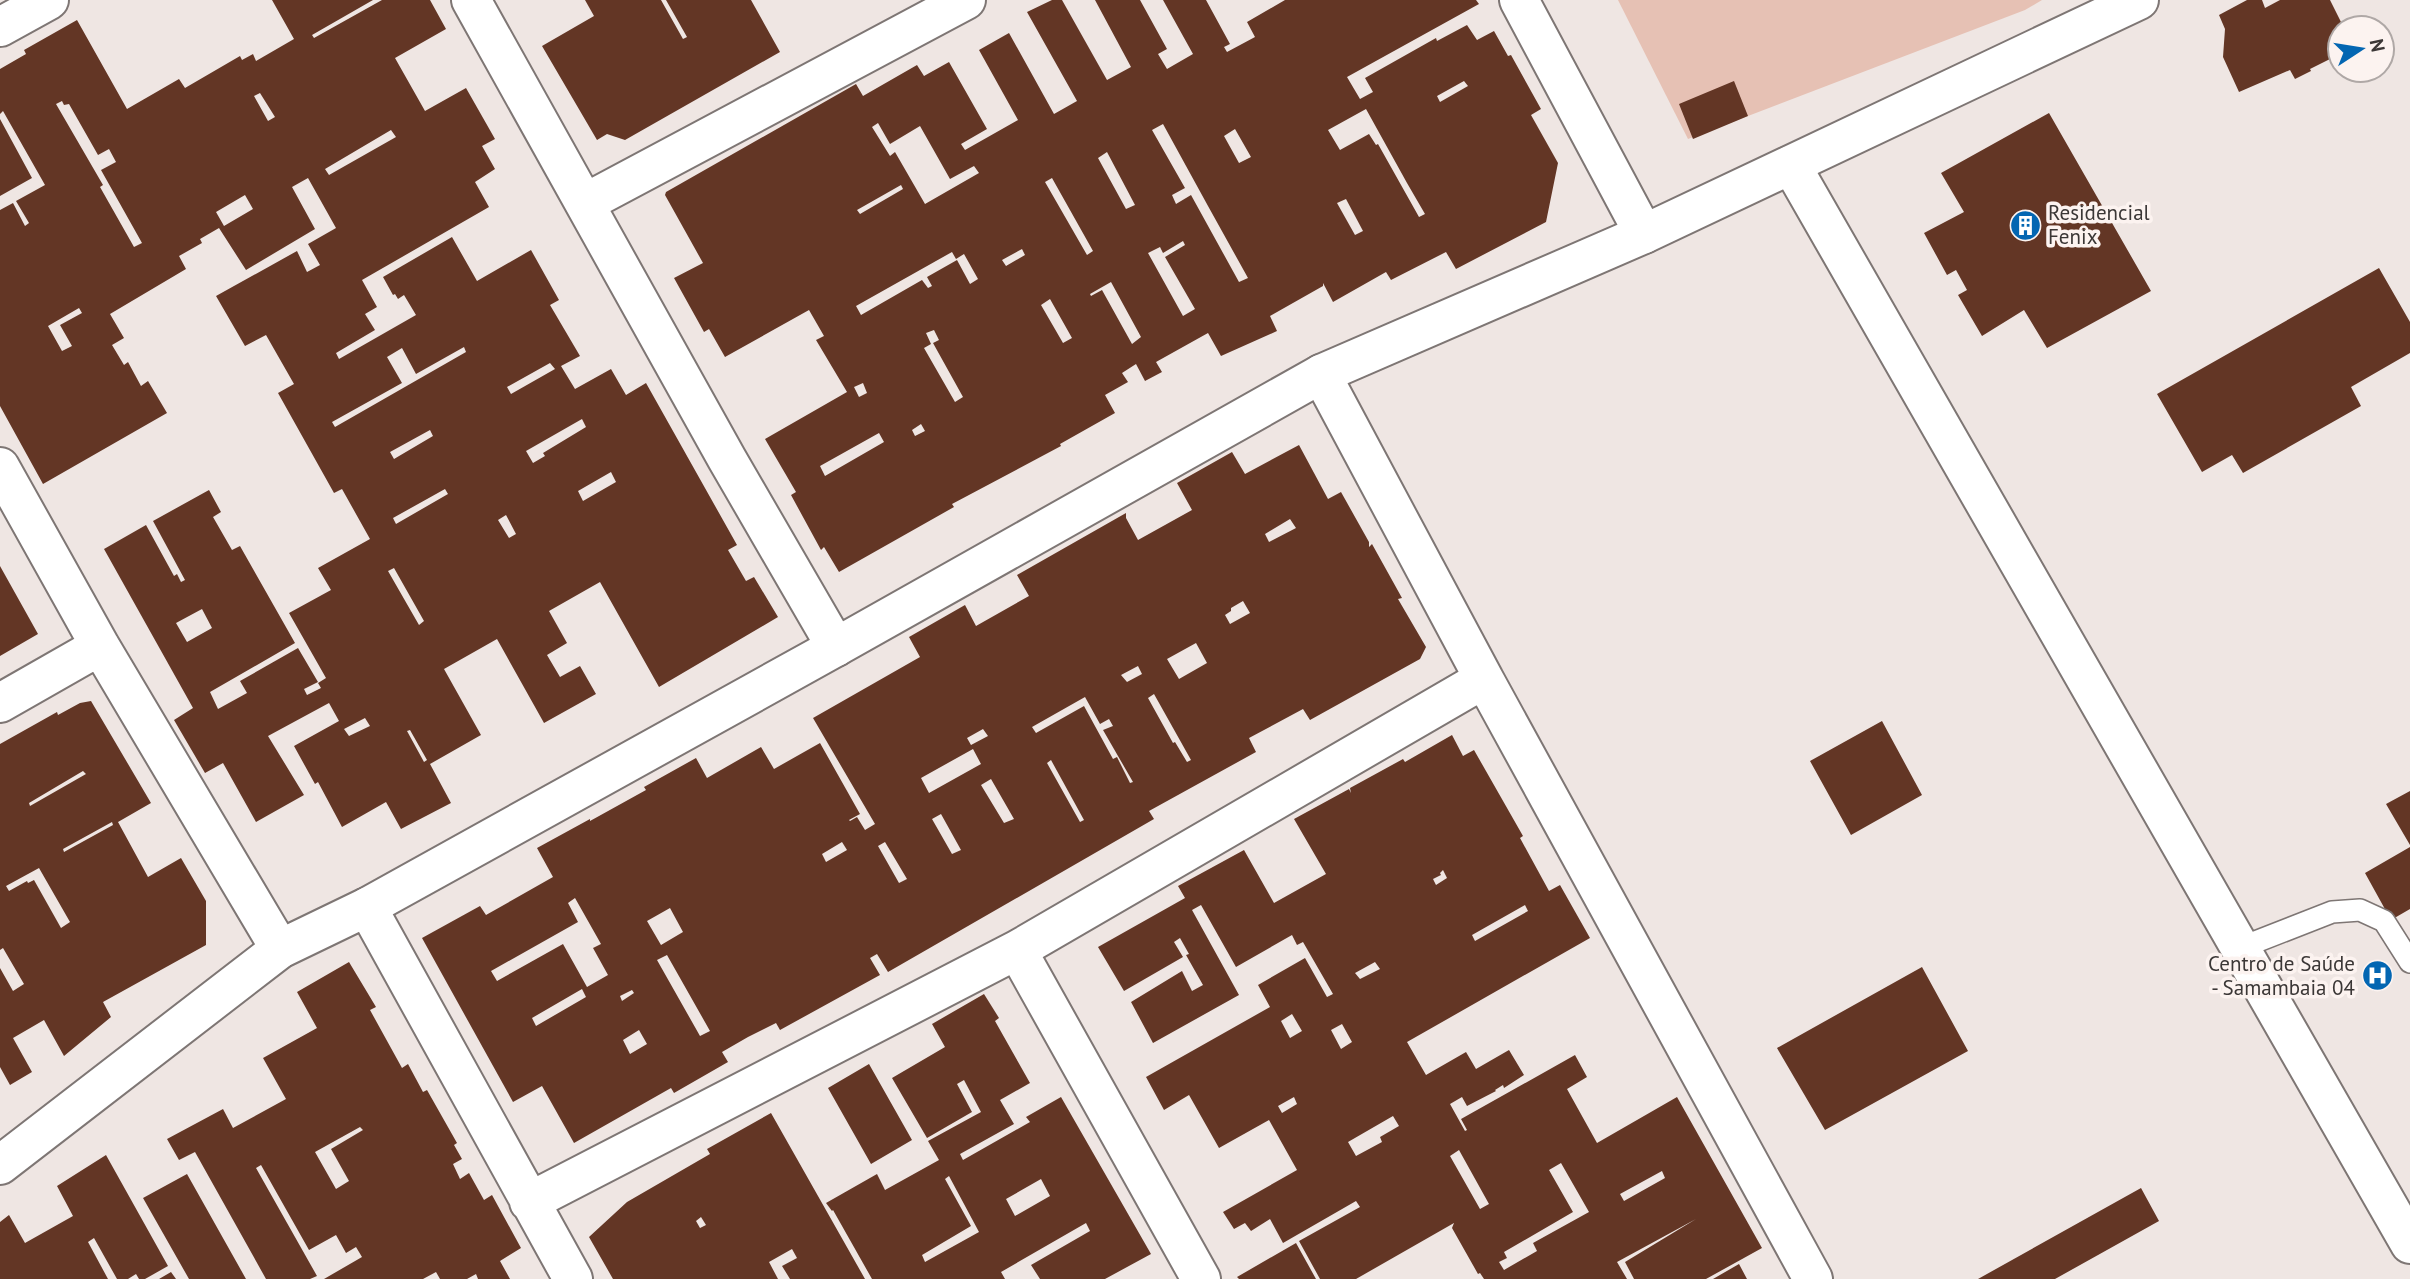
<svg xmlns="http://www.w3.org/2000/svg" width="2410" height="1279" font-family="'PT Sans',sans-serif">
<style>
.green{fill:#e6c1b4}
.building{fill:#633625;fill-rule:evenodd}
.lines{fill:none;stroke-linecap:round;stroke-linejoin:round}
.service-casing{stroke:#7e7674;stroke-width:24}
.minor-casing{stroke:#7e7674;stroke-width:42}
.tertiary-casing{stroke:#7e7674;stroke-width:42}
.service{stroke:#fff;stroke-width:21}
.minor{stroke:#fff;stroke-width:38}
.tertiary{stroke:#fff;stroke-width:38}
.labels{text-anchor:middle;stroke-width:7;stroke-linejoin:round;paint-order:stroke}
.poi-label{font-size:21px;fill:#3b3736;stroke:#fcf3f0;text-anchor:start}
</style>
<rect width="100%" height="100%" fill="#efe6e3"/>
<path class="green" d="M 1618,0 L 2042,0 L 2025,10 L 1688,139 Z"/>
<path class="building" d="M 272,0 L 373,0 L 312,35 L 314,38 L 382,0 L 430,0 L 446,29 L 395,58 L 425,111 L 466,88 L 495,139 L 482,146 L 495,169 L 475,182 L 489,207 L 362,280 L 377,307 L 365,314 L 375,330 L 336,353 L 339,359 L 416,315 L 404,295 L 398,299 L 395,294 L 393,295 L 383,277 L 452,237 L 477,281 L 531,250 L 559,300 L 550,305 L 580,356 L 561,366 L 575,389 L 611,369 L 626,395 L 646,383 L 737,545 L 728,550 L 746,581 L 754,577 L 778,617 L 659,687 L 600,582 L 549,611 L 567,643 L 547,655 L 560,677 L 580,666 L 596,694 L 544,723 L 497,639 L 444,669 L 481,735 L 430,764 L 451,803 L 401,829 L 386,802 L 342,827 L 318,782 L 315,784 L 294,746 L 339,721 L 329,703 L 268,736 L 304,795 L 256,822 L 223,763 L 205,773 L 174,720 L 193,708 L 104,549 L 146,525 L 174,576 L 177,574 L 181,582 L 185,580 L 153,521 L 209,490 L 221,512 L 213,517 L 232,550 L 240,546 L 295,643 L 210,692 L 218,709 L 247,693 L 240,681 L 298,648 L 318,682 L 304,689 L 307,695 L 321,688 L 318,683 L 326,678 L 289,613 L 331,590 L 318,568 L 370,539 L 342,489 L 334,493 L 278,393 L 294,384 L 266,335 L 245,346 L 216,296 L 297,251 L 307,272 L 320,265 L 308,244 L 336,228 L 308,178 L 292,187 L 315,229 L 246,270 L 219,228 L 200,239 L 202,243 L 179,256 L 186,269 L 110,314 L 124,338 L 112,345 L 124,365 L 128,362 L 141,386 L 148,381 L 167,413 L 43,484 L 0,406 L 0,210 L 13,203 L 25,226 L 29,223 L 16,201 L 45,185 L 3,111 L 0,114 L 0,69 L 26,54 L 24,50 L 77,20 L 127,109 L 179,79 L 185,88 L 240,56 L 242,60 L 253,54 L 256,61 L 294,39 ZM 260,93 L 275,117 L 268,121 L 254,96 ZM 62,101 L 64,105 L 69,104 L 98,155 L 109,149 L 116,162 L 101,170 L 142,243 L 134,247 L 100,187 L 103,185 L 56,104 ZM 391,130 L 396,137 L 329,175 L 325,169 ZM 245,195 L 253,209 L 224,226 L 216,212 ZM 79,308 L 82,313 L 60,325 L 72,346 L 62,351 L 48,326 ZM 464,347 L 466,352 L 335,427 L 332,422 L 402,383 L 387,357 L 402,348 L 416,374 ZM 550,363 L 555,369 L 511,394 L 507,387 ZM 582,419 L 586,427 L 543,453 L 545,456 L 533,463 L 526,451 ZM 430,430 L 433,436 L 394,459 L 390,452 ZM 611,472 L 616,482 L 583,501 L 578,491 ZM 445,489 L 448,494 L 396,524 L 393,518 ZM 506,515 L 516,534 L 509,538 L 498,520 ZM 394,568 L 424,621 L 419,625 L 388,571 ZM 202,609 L 212,628 L 187,642 L 176,623 ZM 365,718 L 370,726 L 349,736 L 344,729 ZM 410,730 L 427,760 L 424,762 L 407,731 Z
M 585,0 L 661,0 L 683,39 L 687,37 L 666,0 L 751,0 L 780,52 L 625,140 L 607,134 L 597,140 L 542,46 L 594,16 Z
M 1052,0 L 1062,0 L 1107,80 L 1131,67 L 1095,0 L 1140,0 L 1167,49 L 1158,54 L 1167,69 L 1193,54 L 1163,0 L 1206,0 L 1230,44 L 1224,47 L 1227,52 L 1255,37 L 1247,22 L 1285,0 L 1476,0 L 1479,4 L 1347,77 L 1360,99 L 1373,92 L 1365,78 L 1436,38 L 1437,41 L 1467,25 L 1477,40 L 1494,31 L 1508,56 L 1511,55 L 1541,109 L 1531,115 L 1558,163 L 1546,222 L 1456,269 L 1446,252 L 1391,280 L 1386,272 L 1333,302 L 1323,283 L 1323,286 L 1270,316 L 1277,331 L 1221,356 L 1208,333 L 1156,362 L 1162,372 L 1145,381 L 1136,364 L 1122,373 L 1128,382 L 1105,395 L 1115,413 L 1060,444 L 1061,446 L 952,504 L 954,507 L 839,572 L 824,547 L 821,550 L 791,495 L 796,492 L 765,439 L 847,392 L 816,340 L 824,336 L 809,310 L 725,357 L 709,329 L 704,332 L 674,278 L 703,263 L 665,195 L 666,192 L 856,84 L 863,96 L 917,65 L 924,76 L 949,62 L 987,129 L 961,144 L 965,150 L 1018,120 L 979,50 L 1009,33 L 1054,114 L 1077,101 L 1027,12 ZM 1464,81 L 1468,86 L 1440,102 L 1437,96 ZM 1366,109 L 1407,183 L 1425,214 L 1419,217 L 1378,144 L 1376,145 L 1369,134 L 1340,150 L 1328,130 ZM 878,123 L 890,144 L 920,126 L 950,179 L 974,166 L 979,173 L 925,204 L 895,152 L 890,156 L 872,127 ZM 1163,124 L 1208,206 L 1248,278 L 1239,282 L 1191,195 L 1176,204 L 1172,195 L 1185,188 L 1152,130 ZM 1235,129 L 1251,157 L 1239,163 L 1224,136 ZM 1107,152 L 1135,205 L 1126,209 L 1098,158 ZM 1052,178 L 1093,251 L 1087,255 L 1045,182 ZM 901,185 L 903,189 L 860,214 L 857,210 ZM 1346,199 L 1363,231 L 1355,235 L 1337,203 ZM 1183,241 L 1185,245 L 1165,257 L 1195,309 L 1183,316 L 1148,253 L 1160,247 L 1163,253 ZM 1022,249 L 1025,255 L 1006,266 L 1002,260 ZM 952,252 L 956,259 L 964,254 L 978,279 L 970,284 L 957,260 L 927,277 L 932,286 L 928,288 L 922,280 L 861,315 L 856,306 ZM 1111,282 L 1141,337 L 1132,344 L 1102,290 L 1091,296 L 1090,294 ZM 1050,299 L 1072,338 L 1063,343 L 1041,305 ZM 934,330 L 939,340 L 933,343 L 963,397 L 955,402 L 924,348 L 931,344 L 926,333 ZM 863,383 L 867,393 L 859,397 L 854,387 ZM 921,424 L 925,431 L 915,436 L 912,430 ZM 879,433 L 884,442 L 825,476 L 820,466 Z
M 2247,0 L 2262,0 L 2265,8 L 2280,0 L 2330,0 L 2344,28 L 2340,28 L 2340,54 L 2310,69 L 2311,71 L 2295,79 L 2290,70 L 2239,92 L 2223,57 L 2225,29 L 2219,15 Z
M 1734,81 L 1748,116 L 1693,139 L 1679,104 Z
M 2049,113 L 2151,291 L 2047,348 L 2024,310 L 1982,336 L 1958,295 L 1967,290 L 1956,270 L 1947,275 L 1924,233 L 1964,212 L 1941,173 Z
M 0,119 L 32,178 L 0,196 Z
M 2379,268 L 2410,322 L 2410,353 L 2351,387 L 2361,406 L 2243,473 L 2232,455 L 2202,472 L 2157,394 Z
M 1299,445 L 1328,499 L 1341,492 L 1369,542 L 1369,547 L 1372,544 L 1402,598 L 1398,599 L 1426,647 L 1420,659 L 1310,720 L 1303,709 L 1249,738 L 1256,752 L 1149,811 L 1154,819 L 888,972 L 877,954 L 870,958 L 880,975 L 780,1030 L 776,1023 L 748,1037 L 722,1052 L 728,1062 L 674,1093 L 671,1088 L 574,1143 L 542,1086 L 513,1102 L 422,938 L 480,906 L 486,915 L 553,877 L 537,848 L 590,819 L 590,821 L 646,790 L 644,787 L 696,758 L 707,778 L 761,747 L 774,769 L 820,743 L 860,814 L 849,820 L 850,821 L 857,817 L 865,830 L 875,824 L 813,718 L 920,657 L 909,637 L 965,605 L 976,626 L 1029,596 L 1017,575 L 1126,513 L 1126,518 L 1138,540 L 1192,510 L 1177,483 L 1232,452 L 1245,474 ZM 1290,519 L 1296,528 L 1269,542 L 1265,534 ZM 1243,601 L 1250,613 L 1230,624 L 1225,615 L 1231,611 L 1231,608 ZM 1196,643 L 1207,663 L 1179,679 L 1167,659 ZM 1138,666 L 1142,674 L 1127,682 L 1121,675 ZM 1154,694 L 1191,760 L 1187,762 L 1175,742 L 1173,743 L 1148,698 ZM 1085,697 L 1100,724 L 1109,719 L 1113,726 L 1103,730 L 1133,782 L 1130,783 L 1117,757 L 1113,759 L 1084,706 L 1036,733 L 1032,727 ZM 983,729 L 988,736 L 971,745 L 967,738 ZM 973,749 L 981,764 L 929,793 L 921,778 ZM 1051,760 L 1084,820 L 1080,822 L 1047,763 ZM 991,779 L 1014,819 L 1004,823 L 981,785 ZM 941,814 L 961,850 L 952,854 L 932,819 ZM 842,842 L 847,850 L 826,862 L 822,854 ZM 885,842 L 907,879 L 899,883 L 878,846 ZM 575,898 L 601,944 L 593,948 L 608,975 L 587,987 L 563,944 L 497,981 L 491,971 L 578,922 L 568,903 ZM 670,908 L 683,932 L 661,945 L 647,921 ZM 667,955 L 710,1031 L 700,1036 L 657,960 ZM 582,989 L 586,997 L 536,1026 L 532,1018 ZM 632,990 L 634,993 L 622,1001 L 620,996 ZM 639,1030 L 647,1044 L 630,1054 L 623,1040 Z
M 0,566 L 38,634 L 0,656 Z
M 91,701 L 151,803 L 118,822 L 148,877 L 181,858 L 206,901 L 206,945 L 103,1002 L 111,1017 L 64,1056 L 44,1020 L 13,1038 L 32,1072 L 10,1085 L 0,1067 L 0,968 L 13,991 L 24,984 L 3,948 L 0,950 L 0,744 L 57,712 L 58,715 L 80,703 ZM 83,771 L 86,774 L 30,806 L 29,803 ZM 112,822 L 113,825 L 64,852 L 63,849 ZM 39,868 L 70,922 L 61,928 L 34,880 L 28,883 L 27,881 L 9,891 L 6,886 Z
M 1882,721 L 1922,795 L 1851,835 L 1810,761 Z
M 1452,735 L 1463,756 L 1474,750 L 1523,836 L 1520,838 L 1549,891 L 1560,885 L 1590,938 L 1407,1042 L 1426,1075 L 1466,1052 L 1476,1069 L 1509,1050 L 1524,1075 L 1504,1088 L 1503,1085 L 1495,1090 L 1496,1091 L 1467,1106 L 1462,1097 L 1450,1104 L 1465,1131 L 1467,1130 L 1461,1119 L 1575,1055 L 1587,1077 L 1567,1089 L 1597,1143 L 1677,1097 L 1762,1248 L 1706,1279 L 1634,1279 L 1625,1262 L 1696,1219 L 1617,1262 L 1627,1279 L 1484,1279 L 1480,1273 L 1478,1274 L 1452,1228 L 1454,1223 L 1356,1279 L 1320,1279 L 1299,1241 L 1360,1207 L 1356,1201 L 1283,1243 L 1270,1219 L 1251,1231 L 1245,1223 L 1234,1229 L 1223,1212 L 1297,1170 L 1269,1120 L 1219,1148 L 1189,1095 L 1164,1110 L 1146,1077 L 1270,1007 L 1258,985 L 1305,958 L 1327,997 L 1333,994 L 1303,942 L 1297,945 L 1292,935 L 1236,967 L 1201,905 L 1192,910 L 1239,995 L 1153,1043 L 1131,1002 L 1182,971 L 1192,991 L 1203,985 L 1186,955 L 1189,954 L 1180,938 L 1174,942 L 1183,957 L 1124,991 L 1098,947 L 1185,898 L 1178,886 L 1244,850 L 1274,903 L 1326,874 L 1294,819 L 1349,789 L 1351,793 L 1350,788 L 1403,759 L 1405,762 ZM 1443,870 L 1447,878 L 1436,885 L 1433,879 L 1441,875 L 1440,873 ZM 1525,905 L 1528,911 L 1475,941 L 1472,935 ZM 1375,962 L 1380,969 L 1360,979 L 1355,973 ZM 1292,1014 L 1302,1031 L 1290,1038 L 1281,1021 ZM 1342,1024 L 1352,1042 L 1341,1049 L 1331,1030 ZM 1294,1097 L 1297,1104 L 1282,1113 L 1278,1106 ZM 1393,1116 L 1399,1126 L 1380,1137 L 1382,1142 L 1356,1156 L 1348,1142 ZM 1459,1150 L 1489,1204 L 1480,1209 L 1450,1156 ZM 1561,1163 L 1589,1212 L 1533,1243 L 1537,1251 L 1504,1270 L 1499,1262 L 1507,1258 L 1504,1252 L 1573,1212 L 1549,1170 ZM 1662,1171 L 1665,1178 L 1624,1201 L 1620,1194 Z
M 2410,791 L 2410,845 L 2386,804 Z
M 2410,847 L 2410,909 L 2391,920 L 2365,873 Z
M 349,962 L 376,1007 L 370,1010 L 402,1068 L 408,1064 L 423,1092 L 427,1090 L 457,1143 L 454,1145 L 462,1159 L 453,1164 L 460,1179 L 469,1173 L 484,1200 L 492,1195 L 521,1248 L 500,1261 L 510,1279 L 478,1279 L 476,1274 L 467,1279 L 440,1279 L 436,1272 L 423,1279 L 324,1279 L 362,1257 L 356,1247 L 346,1253 L 336,1235 L 309,1250 L 261,1165 L 256,1168 L 317,1276 L 310,1279 L 266,1279 L 195,1152 L 179,1160 L 167,1139 L 223,1109 L 233,1128 L 286,1099 L 263,1058 L 317,1028 L 297,992 ZM 360,1127 L 363,1130 L 331,1149 L 349,1181 L 336,1189 L 315,1152 Z
M 1922,967 L 1968,1051 L 1825,1130 L 1777,1048 Z
M 984,994 L 999,1018 L 995,1021 L 1030,1083 L 1000,1100 L 1014,1124 L 960,1154 L 963,1160 L 1030,1122 L 1026,1117 L 1061,1097 L 1151,1254 L 1105,1279 L 1040,1279 L 1031,1265 L 1090,1231 L 1086,1223 L 1001,1272 L 1005,1279 L 872,1279 L 833,1210 L 832,1211 L 826,1203 L 877,1174 L 885,1190 L 939,1160 L 928,1141 L 981,1112 L 964,1080 L 957,1084 L 972,1112 L 927,1138 L 892,1078 L 945,1047 L 932,1024 ZM 949,1176 L 979,1232 L 925,1262 L 922,1255 L 971,1226 L 945,1179 ZM 1041,1179 L 1050,1196 L 1015,1216 L 1006,1199 Z
M 869,1064 L 912,1140 L 871,1164 L 828,1088 Z
M 771,1113 L 865,1279 L 790,1279 L 782,1266 L 797,1258 L 792,1249 L 769,1262 L 778,1279 L 613,1279 L 589,1237 L 627,1202 L 710,1154 L 707,1149 ZM 701,1217 L 706,1225 L 700,1228 L 696,1221 Z
M 106,1155 L 168,1266 L 145,1279 L 139,1279 L 136,1274 L 128,1279 L 117,1279 L 94,1238 L 88,1242 L 108,1279 L 0,1279 L 0,1222 L 9,1215 L 25,1243 L 73,1216 L 57,1186 Z
M 187,1174 L 246,1279 L 189,1279 L 143,1198 Z
M 2141,1188 L 2159,1221 L 2055,1279 L 1978,1279 Z
M 1296,1243 L 1316,1279 L 1239,1279 L 1237,1277 Z
M 1739,1264 L 1747,1279 L 1713,1279 Z
M 171,1272 L 176,1279 L 159,1279 Z"/>
<g class="lines">
<defs>
<path id="service" d="M 2240,948 L 2332,912 L 2360,910 L 2384,921 L 2410,962"/>
<path id="minor" d="M 471,0 L 727,459 L 836,647
M 1519,0 L 1644,234
M 0,27 L 49,0
M 1791,165 L 2410,1244
M 585,203 L 966,0
M 0,467 L 100,646 L 280,949
M 1484,679 L 1813,1279
M 0,703 L 100,646
M 367,907 L 573,1279
M 529,1202 L 1017,950
M 1201,1279 L 1017,950 L 1484,679 L 1321,374"/>
<path id="tertiary" d="M 0,1165 L 280,949 L 367,907 L 836,647 L 1321,374 L 1644,234 L 2139,0"/>
</defs>
<use href="#service" class="service-casing"/>
<use href="#minor" class="minor-casing"/>
<use href="#tertiary" class="tertiary-casing"/>
<use href="#service" class="service"/>
<use href="#minor" class="minor"/>
<use href="#tertiary" class="tertiary"/>
</g>
<defs>
<symbol id="building-disc" viewBox="-11 -11 22 22"><circle r="9.5" fill="#0366b2" stroke="#fcf3f0"/><path d="M-4-6H4V6H1V3H-1V6H-4ZM-2.5-4.3h1.7v1.8h-1.7ZM.8-4.3h1.7v1.8H.8ZM-2.5-1h1.7V.8h-1.7ZM.8-1h1.7V.8H.8Z" fill="#fff"/></symbol>
<symbol id="hospital-disc" viewBox="-11 -11 22 22"><circle r="9.5" fill="#0366b2" stroke="#fcf3f0"/><path d="M-5-5h3v3.5h4V-5h3V5h-3V1.5h-4V5h-3Z" fill="#fff"/></symbol>
</defs>
<g fill-rule="evenodd">
<use href="#building-disc" x="2008" y="208" width="35" height="35"/>
<use href="#hospital-disc" x="2360" y="958" width="35" height="35"/>
</g>
<g class="labels">
<g class="poi-label">
<text x="2048" y="220">Residencial<tspan x="2048" dy="24">Fenix</tspan></text>
<text x="2355" y="971" text-anchor="end">Centro de Saúde<tspan x="2355" dy="24">- Samambaia 04</tspan></text>
</g>
</g>
<g transform="translate(2361 49) rotate(78)"><circle r="33" fill="#fcf3f0" stroke="#afa8a6" stroke-width="2"/>
<path d="M0-5L12 26L0 18L-12 26Z" fill="#0366b2"/>
<text y="-10" font-size="19" font-weight="bold" text-anchor="middle" fill="#3b3736">N</text>
</g>
</svg>
